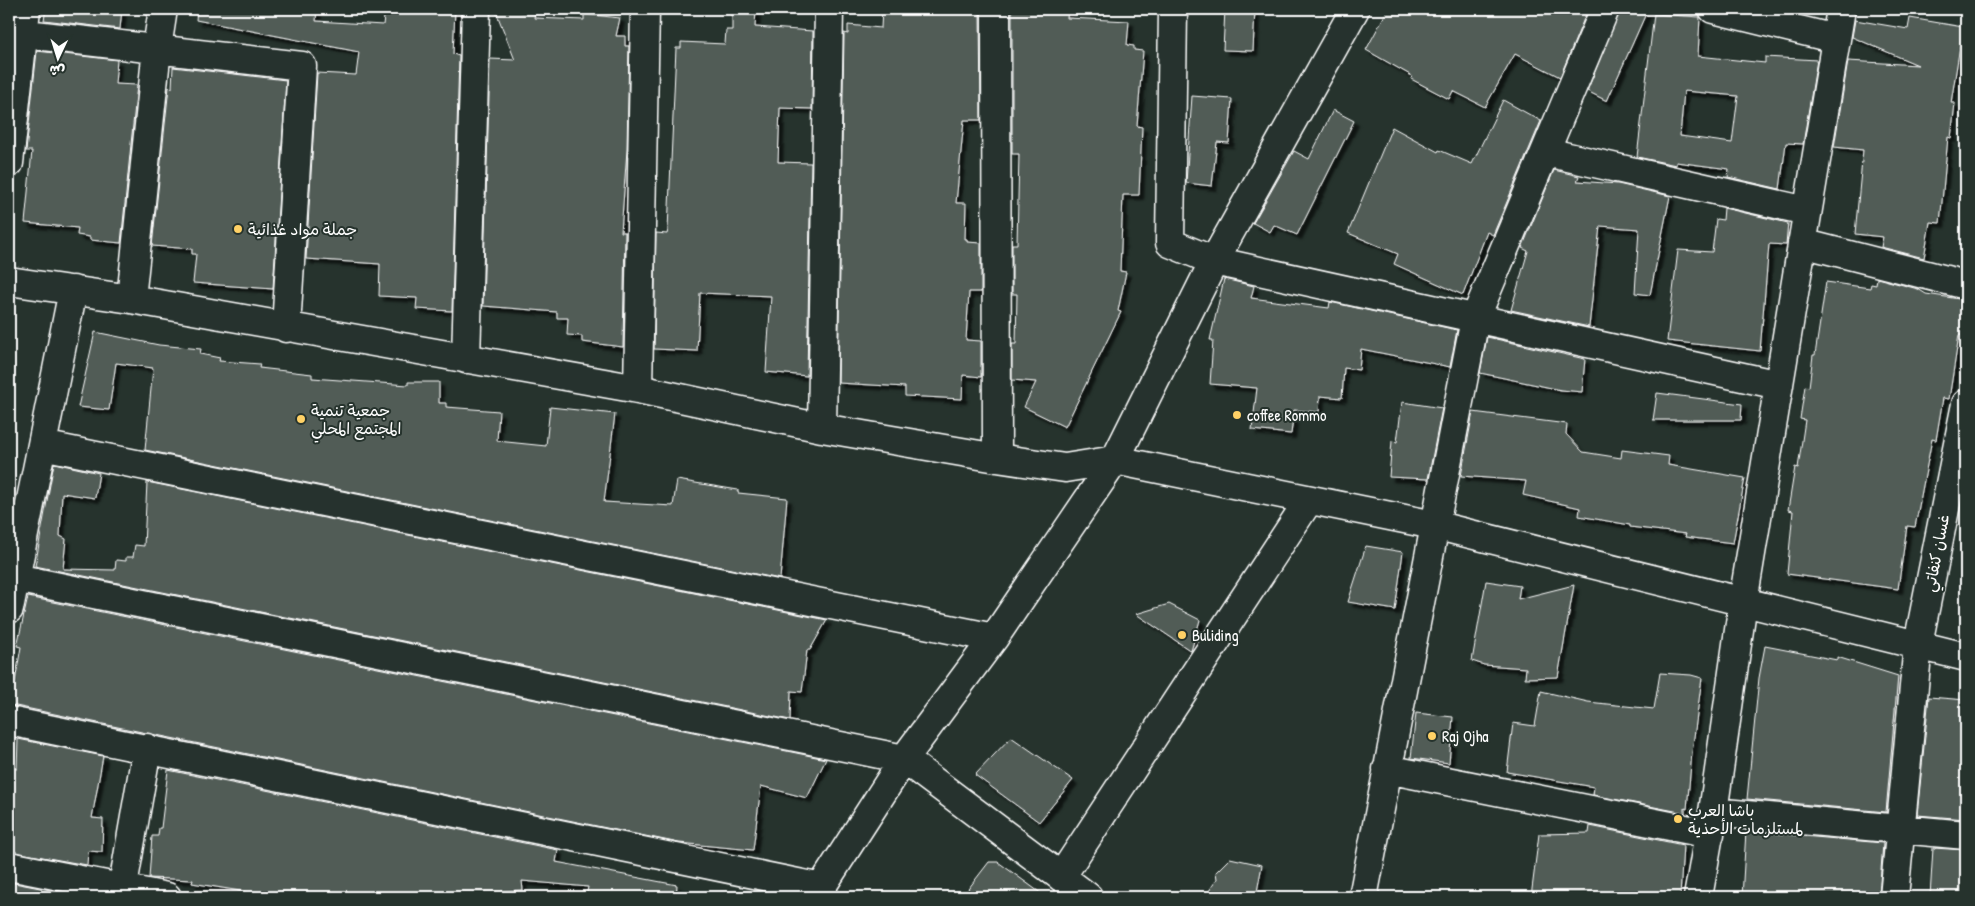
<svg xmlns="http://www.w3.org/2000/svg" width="1975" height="906" viewBox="0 0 1975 906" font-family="'Patrick Hand','Playpen Sans Arabic',sans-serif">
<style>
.building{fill:#515c57;stroke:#fff;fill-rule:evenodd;filter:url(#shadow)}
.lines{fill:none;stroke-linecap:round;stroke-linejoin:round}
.minor-casing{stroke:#fff;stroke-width:31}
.minor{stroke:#26332d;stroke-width:28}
.poi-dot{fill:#ffd166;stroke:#26332d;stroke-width:2}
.labels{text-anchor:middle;stroke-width:4;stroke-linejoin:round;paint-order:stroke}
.poi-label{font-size:16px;fill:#fff;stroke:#26332d;text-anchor:start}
.street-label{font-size:16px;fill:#fff;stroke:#26332d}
</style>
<defs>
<filter id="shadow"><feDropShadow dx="4.5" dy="4.5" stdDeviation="1" flood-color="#0009"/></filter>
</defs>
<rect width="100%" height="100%" fill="#26332d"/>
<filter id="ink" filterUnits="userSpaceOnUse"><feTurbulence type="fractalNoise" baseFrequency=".02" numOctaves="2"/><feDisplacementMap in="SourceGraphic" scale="10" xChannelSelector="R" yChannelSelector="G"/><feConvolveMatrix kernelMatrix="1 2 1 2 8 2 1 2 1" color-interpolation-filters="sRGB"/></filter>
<g filter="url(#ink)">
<path class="building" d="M46,9H122L120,29L44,20Z
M197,9H317L316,21L383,25L385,9H455L453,54L459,56L452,311L416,309L417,298L379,296L380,264L306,259L317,73L356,75L359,52L196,20Z
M495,9L535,13L534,18L584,20V14L620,18L616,36H625V46H629L627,150L621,232H625L623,347L582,342V336L567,335L568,318H557V312L483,306L490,59L515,60Z
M732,9H756L755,27L813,31L812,109L780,108L778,162L811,163L807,376L766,372L771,296L700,293L697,351L654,349L656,233L667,234L668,230L676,48H681V42L725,44L726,30H732Z
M882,9H980L981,120H964L956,203H966L965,239H967V242L981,243V292H969L966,340L981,341V377L963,375L962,399L905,396V387L838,383L844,33L848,34V25L881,28Z
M1012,9H1068L1067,18L1129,21L1127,45L1134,46V50L1143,51L1137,126L1142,127L1139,195H1123L1120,271L1126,272L1118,311L1121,312L1065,427L1024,407L1036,382L1012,380V344H1016L1017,294H1012V244H1017L1019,154H1012Z
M1225,9H1255L1253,51L1223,50Z
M1388,9H1588L1560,77L1515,54L1485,107L1453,91L1449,99L1411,79L1412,76L1366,50Z
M1620,9H1648L1607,101L1587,91Z
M1654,14L1700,17L1698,56L1765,63V57L1817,60L1803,144L1786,143L1780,189L1728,177L1729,169L1676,162V165L1637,157ZM1684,91L1738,96L1732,143L1680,136Z
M1910,18L1963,27L1951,103H1955L1951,138L1948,137L1940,223L1930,222L1924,258L1881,247L1883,237L1855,234L1863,150L1834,147L1848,61L1918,65L1852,37L1855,20L1908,29Z
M37,51L117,60L115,84L137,85L121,243L90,240V237L77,235L78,228L25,223L32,151H26Z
M173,67L286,80L273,289L193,283L196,254H192V249L152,246L169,87L172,88Z
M1192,96L1232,99L1229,143L1217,142L1212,186L1186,183Z
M1503,100L1541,121L1493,235L1487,232L1463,295L1394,264L1398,254L1348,233L1392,127L1438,152L1439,150L1472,164Z
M1333,110L1354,121L1297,235L1274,225L1270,232L1253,223L1294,151L1309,159Z
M1554,170L1579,176L1577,181L1618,184L1670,196L1650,295L1635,293L1639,229L1600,226L1589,327L1511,310L1528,251L1522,248Z
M1724,208L1788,223L1786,245L1769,244L1760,351L1667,341L1678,250L1712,252L1716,219L1723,220Z
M1877,278L1918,289L1926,294L1966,300L1962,335H1959L1949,399L1943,398L1936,440L1932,439L1915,527L1907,526L1898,589L1787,574L1793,511L1788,510L1795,467L1798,468L1805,420L1800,419L1805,386L1809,387L1813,355H1815L1826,282L1870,288L1871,284L1876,285Z
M1224,279L1254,286L1251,298L1329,308L1330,302L1457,330L1450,367L1361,349L1359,370L1344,368L1342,398L1320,396L1319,412L1294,410L1291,434L1252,430L1257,388L1210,384L1213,340H1210Z
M95,332L159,345L201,349L200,354L220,358L219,361L260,364L259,368L312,374V378L408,385V382H439V403H446V407L499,411L497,441L546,446L550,407L615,414L604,502L673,506L677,480L738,490V493L787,498L780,579L145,450L153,368L116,363L109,410L78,407Z
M1487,337L1585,359L1582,392L1561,390L1480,373Z
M1657,393L1742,404L1741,420H1653Z
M1402,402L1442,408L1428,479L1389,477L1392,441L1397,442Z
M1473,412L1567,424L1566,434L1583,452L1621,458L1622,450L1669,456L1668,465L1745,478L1733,543L1685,537L1686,534L1630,527V525L1579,516L1580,508L1523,495L1526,481L1461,476Z
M54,463L99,473L95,498L62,493L60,536L66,539L63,569L115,570L116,560L126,561V557H133L135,545L144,546L147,482L827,620L810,650H807L802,692L791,691L790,720L35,566Z
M1366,546L1403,552L1395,610L1348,602Z
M1486,581L1520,586L1518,599L1574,585L1558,677L1525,678L1526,668L1484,665L1472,661Z
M28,597L826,759L807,798L761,786L753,850L679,843L11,705L21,647L17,646Z
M1169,604L1200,620L1191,651L1136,614Z
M1765,646L1837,660V657L1898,676L1886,812L1747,799L1759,678Z
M1660,673L1691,675L1702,678L1692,752L1687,809L1685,808V813L1593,795L1594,787L1507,772L1513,723L1535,726L1541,691L1588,702L1654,709Z
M1929,697L1966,700V819L1917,815Z
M1416,713L1453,717L1449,763L1411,758Z
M1011,737L1073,780L1039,822L975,775Z
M18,739L103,756L92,818L103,819L102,852L88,851L87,865L9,851L11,768L17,769Z
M168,770L558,850L556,862L677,885L676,897H586L588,887L522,881L523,890L502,891L501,897H407L358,894V897H286L245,895L246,892L192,883L193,880L149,878L152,836H158L159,828H161Z
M1590,826L1683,845L1680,897H1531L1539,834L1589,833Z
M1746,831L1883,843L1879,897H1742Z
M1933,848L1966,850V897H1930Z
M1230,858L1262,865L1256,897H1205L1217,879L1216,872Z
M989,862H998L1046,897H962Z
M9,882L87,897H32L9,892Z"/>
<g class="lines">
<defs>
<path id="minor" d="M996,9L997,458
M1173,9L1170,243L1214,261L1779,385
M1713,9L1836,39
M9,32L302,66L286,328
M1546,152L1807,211
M9,163L26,9
M1802,243L1966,285
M9,281L131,299L638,389L822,428L997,458L1065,468L1115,460L1434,525L1966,657
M131,299L157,48L163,9
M466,359L476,9
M638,389L645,9
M822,428L829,9
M42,445L994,638
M15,578L904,759L1088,897
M9,609L73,290
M9,721L822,888
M1387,769L1710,834
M1713,812L1966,835
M9,866L167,897
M1061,877L1309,500
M121,897L147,748
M815,897L904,759L994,638L1115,460L1214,261L1355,9
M1363,897L1475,319L1605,9
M1698,897L1713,812L1743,602L1841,9
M1894,897L1918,644L1966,404"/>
</defs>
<use href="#minor" class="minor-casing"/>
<use href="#minor" class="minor"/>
</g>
</g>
<g class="poi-dot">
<circle cx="238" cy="229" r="5"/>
<circle cx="1237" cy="415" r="5"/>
<circle cx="301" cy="419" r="5"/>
<circle cx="1182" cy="635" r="5"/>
<circle cx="1432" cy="736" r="5"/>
<circle cx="1678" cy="819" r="5"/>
</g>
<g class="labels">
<g class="poi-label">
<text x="248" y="235">جملة مواد غذائية</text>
<text x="311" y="416">جمعية تنمية<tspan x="311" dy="18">المجتمع المحلي</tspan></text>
<text x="1247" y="421">coffee Rommo</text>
<text x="1192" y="641">Buliding</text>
<text x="1442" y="742">Raj Ojha</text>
<text x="1688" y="816">باشا العرب<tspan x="1688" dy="18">لمستلزمات الأحذية</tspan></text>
</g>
<g class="street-label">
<text transform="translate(1936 553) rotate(-79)" y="6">غسان كنفاتي</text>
</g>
</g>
<rect width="1975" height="906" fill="none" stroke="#26332d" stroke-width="30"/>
<rect x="15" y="15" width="1945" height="876" fill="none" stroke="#fff" stroke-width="2" filter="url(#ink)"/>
<g transform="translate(58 58) rotate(184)" stroke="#26332d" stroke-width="4" paint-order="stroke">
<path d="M0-4L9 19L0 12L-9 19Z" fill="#ffffff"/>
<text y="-8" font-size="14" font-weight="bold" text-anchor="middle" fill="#ffffff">ش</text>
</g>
</svg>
